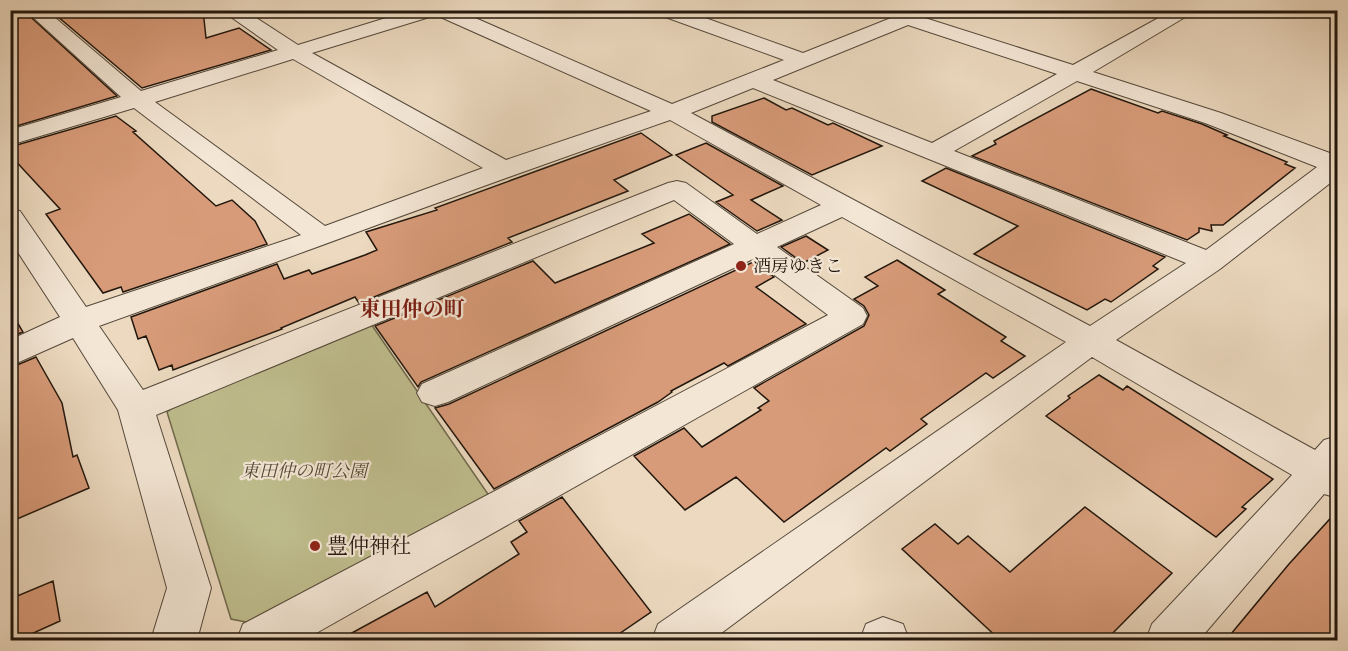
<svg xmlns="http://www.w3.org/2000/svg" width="1348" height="651" viewBox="0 0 1348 651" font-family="'IM FELL Great Primer','Noto Serif JP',serif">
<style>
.green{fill:#bfbd8d;stroke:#706a4d;stroke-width:1.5}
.building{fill:#d89b79;stroke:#22170d;stroke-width:1.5}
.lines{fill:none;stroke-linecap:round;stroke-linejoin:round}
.minor-casing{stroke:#54483a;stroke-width:2}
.minor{fill:#f3e6d5;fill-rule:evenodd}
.poi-dot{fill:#8f2418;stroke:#f3e6d5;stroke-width:2}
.labels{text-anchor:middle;stroke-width:4.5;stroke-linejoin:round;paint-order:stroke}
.poi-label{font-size:18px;fill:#22170d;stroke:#f3e6d5;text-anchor:start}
.park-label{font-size:18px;font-style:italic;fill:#514933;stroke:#f3e6d5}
.quarter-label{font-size:21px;font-weight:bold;fill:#7a1f14;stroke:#f3e6d5}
.near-poi-label{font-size:21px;fill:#22170d;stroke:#f3e6d5;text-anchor:start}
</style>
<rect width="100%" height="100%" fill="#ecd9bf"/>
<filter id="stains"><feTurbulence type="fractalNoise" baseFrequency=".00333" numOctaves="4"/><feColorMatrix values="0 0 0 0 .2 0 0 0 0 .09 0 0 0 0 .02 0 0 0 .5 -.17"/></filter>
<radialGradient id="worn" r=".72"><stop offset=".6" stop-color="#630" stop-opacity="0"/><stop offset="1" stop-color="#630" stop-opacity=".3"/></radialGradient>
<path class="green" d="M371,324L490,497L261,625L231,619L167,412L188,396Z"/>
<path class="building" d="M10,10H23L117,96L10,128Z
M50,10H203L206,38L239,28L271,50L142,88Z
M1091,89L1158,113L1162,111L1202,124L1227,135L1224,136L1287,162L1285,164L1295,168L1223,225H1211L1212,231L1199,228V232L1187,240L972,156L996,144L994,141Z
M764,98L786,110L792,108L828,125L833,123L882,146L812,175L712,122V116Z
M116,116L136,131L133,132L216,206L232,200L255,221L267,244L123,292L121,287L103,293L46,214L60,209L10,155V147Z
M641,133L672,155L614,180L628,191L508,238L512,242L359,303L355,297L281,328L282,329L173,370L172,365L159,370L146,336L138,339L131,317L277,264L284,279L309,270L312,274L365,255L377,250L366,232L437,210L435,208Z
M706,143L783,186L751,200L782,220L757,231L716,202L733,195L676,155Z
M946,168L1165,257L1153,266L1158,269L1111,302L1105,299L1087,310L974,254L1018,226L922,181Z
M689,214L730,244L421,382L418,387L375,326L533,261L555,283L654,243L642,234Z
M806,236L828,250L803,263L781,247Z
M897,260L945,290L938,294L1006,337L1001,341L1025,356L993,378L986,373L921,419L927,424L890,451L886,448L784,522L736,477L685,510L634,456L684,428L702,447L761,410L758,408L769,401L754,388L864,326L869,315L864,306L854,299L878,286L865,277Z
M753,262L774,277L756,287L806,324L728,366L724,363L671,391L672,392L658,402L494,489L435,408L449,404Z
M10,310L23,332L10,337Z
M36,357L62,403L73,457L77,455L89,488L10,522V368Z
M1099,375L1123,390L1127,386L1273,479L1242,507L1246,509L1216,537L1046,416L1070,398L1068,396Z
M562,497L651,612L610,640H339L427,592L435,607L519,554L511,542L527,532L519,521Z
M1085,507L1172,573L1106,640H1000L902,549L935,524L958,544L968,536L1010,572Z
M1338,510V640H1226L1289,564Z
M53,581L60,621L18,640H10V599Z"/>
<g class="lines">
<defs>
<path id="minor" d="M25,10H46L141,91L278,50L221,10H244L298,45L412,10H457L672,104L784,60L657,14L655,10H683L803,53L891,18L889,16L892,12L938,10L925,18L1073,65L1173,10H1197L1093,72L1221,113L1338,156V177L1220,269L1116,340L1315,450L1324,440L1338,436V498L1324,494L1199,640H1146L1152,624L1292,475L1092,357L712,640H652L658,624L1066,342L842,217L777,247L863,308L867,316L863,324L304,640H237L243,624L828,315L753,259L448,402L435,406L422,402L417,393L422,384L734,244L674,200L156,415L211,588L197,640H151L167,588L118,410L73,338L10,366V340L60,317L10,240V209L20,211L86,307L301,235L134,108L10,145V130L121,97ZM436,15L651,111L506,160L312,53ZM908,25L1057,74L932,143L773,80ZM293,59L483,168L325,226L155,102ZM1077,81L1205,123L1317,167L1206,250L954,151ZM753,88L1186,263L1090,326L691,113ZM670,120L821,205L757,234L686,183L677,181L668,183L143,390L99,326C290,258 479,186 670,120Z
M1312,10H1338V20L1314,14Z
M883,617L903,624L909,640H860L866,624Z"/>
</defs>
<use href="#minor" class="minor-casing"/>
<use href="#minor" class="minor"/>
</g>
<g class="poi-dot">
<circle cx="741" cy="266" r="6"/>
<circle cx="315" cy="546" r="6"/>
</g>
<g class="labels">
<g class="poi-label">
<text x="753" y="272">酒房ゆきこ</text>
</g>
<g class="park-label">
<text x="304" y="477">東田仲の町公園</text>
</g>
<g class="quarter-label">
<text x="412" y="316">東田仲の町</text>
</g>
<g class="near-poi-label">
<text x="327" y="553">豊仲神社</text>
</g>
</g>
<rect width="1348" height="651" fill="none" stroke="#ecd9bf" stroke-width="36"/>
<rect x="12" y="12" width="1324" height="627" fill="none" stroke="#22170d" stroke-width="3"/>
<rect x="18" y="18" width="1312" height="615" fill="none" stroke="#22170d" stroke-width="1.5"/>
<rect width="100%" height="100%" filter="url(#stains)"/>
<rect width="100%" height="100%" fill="url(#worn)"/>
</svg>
